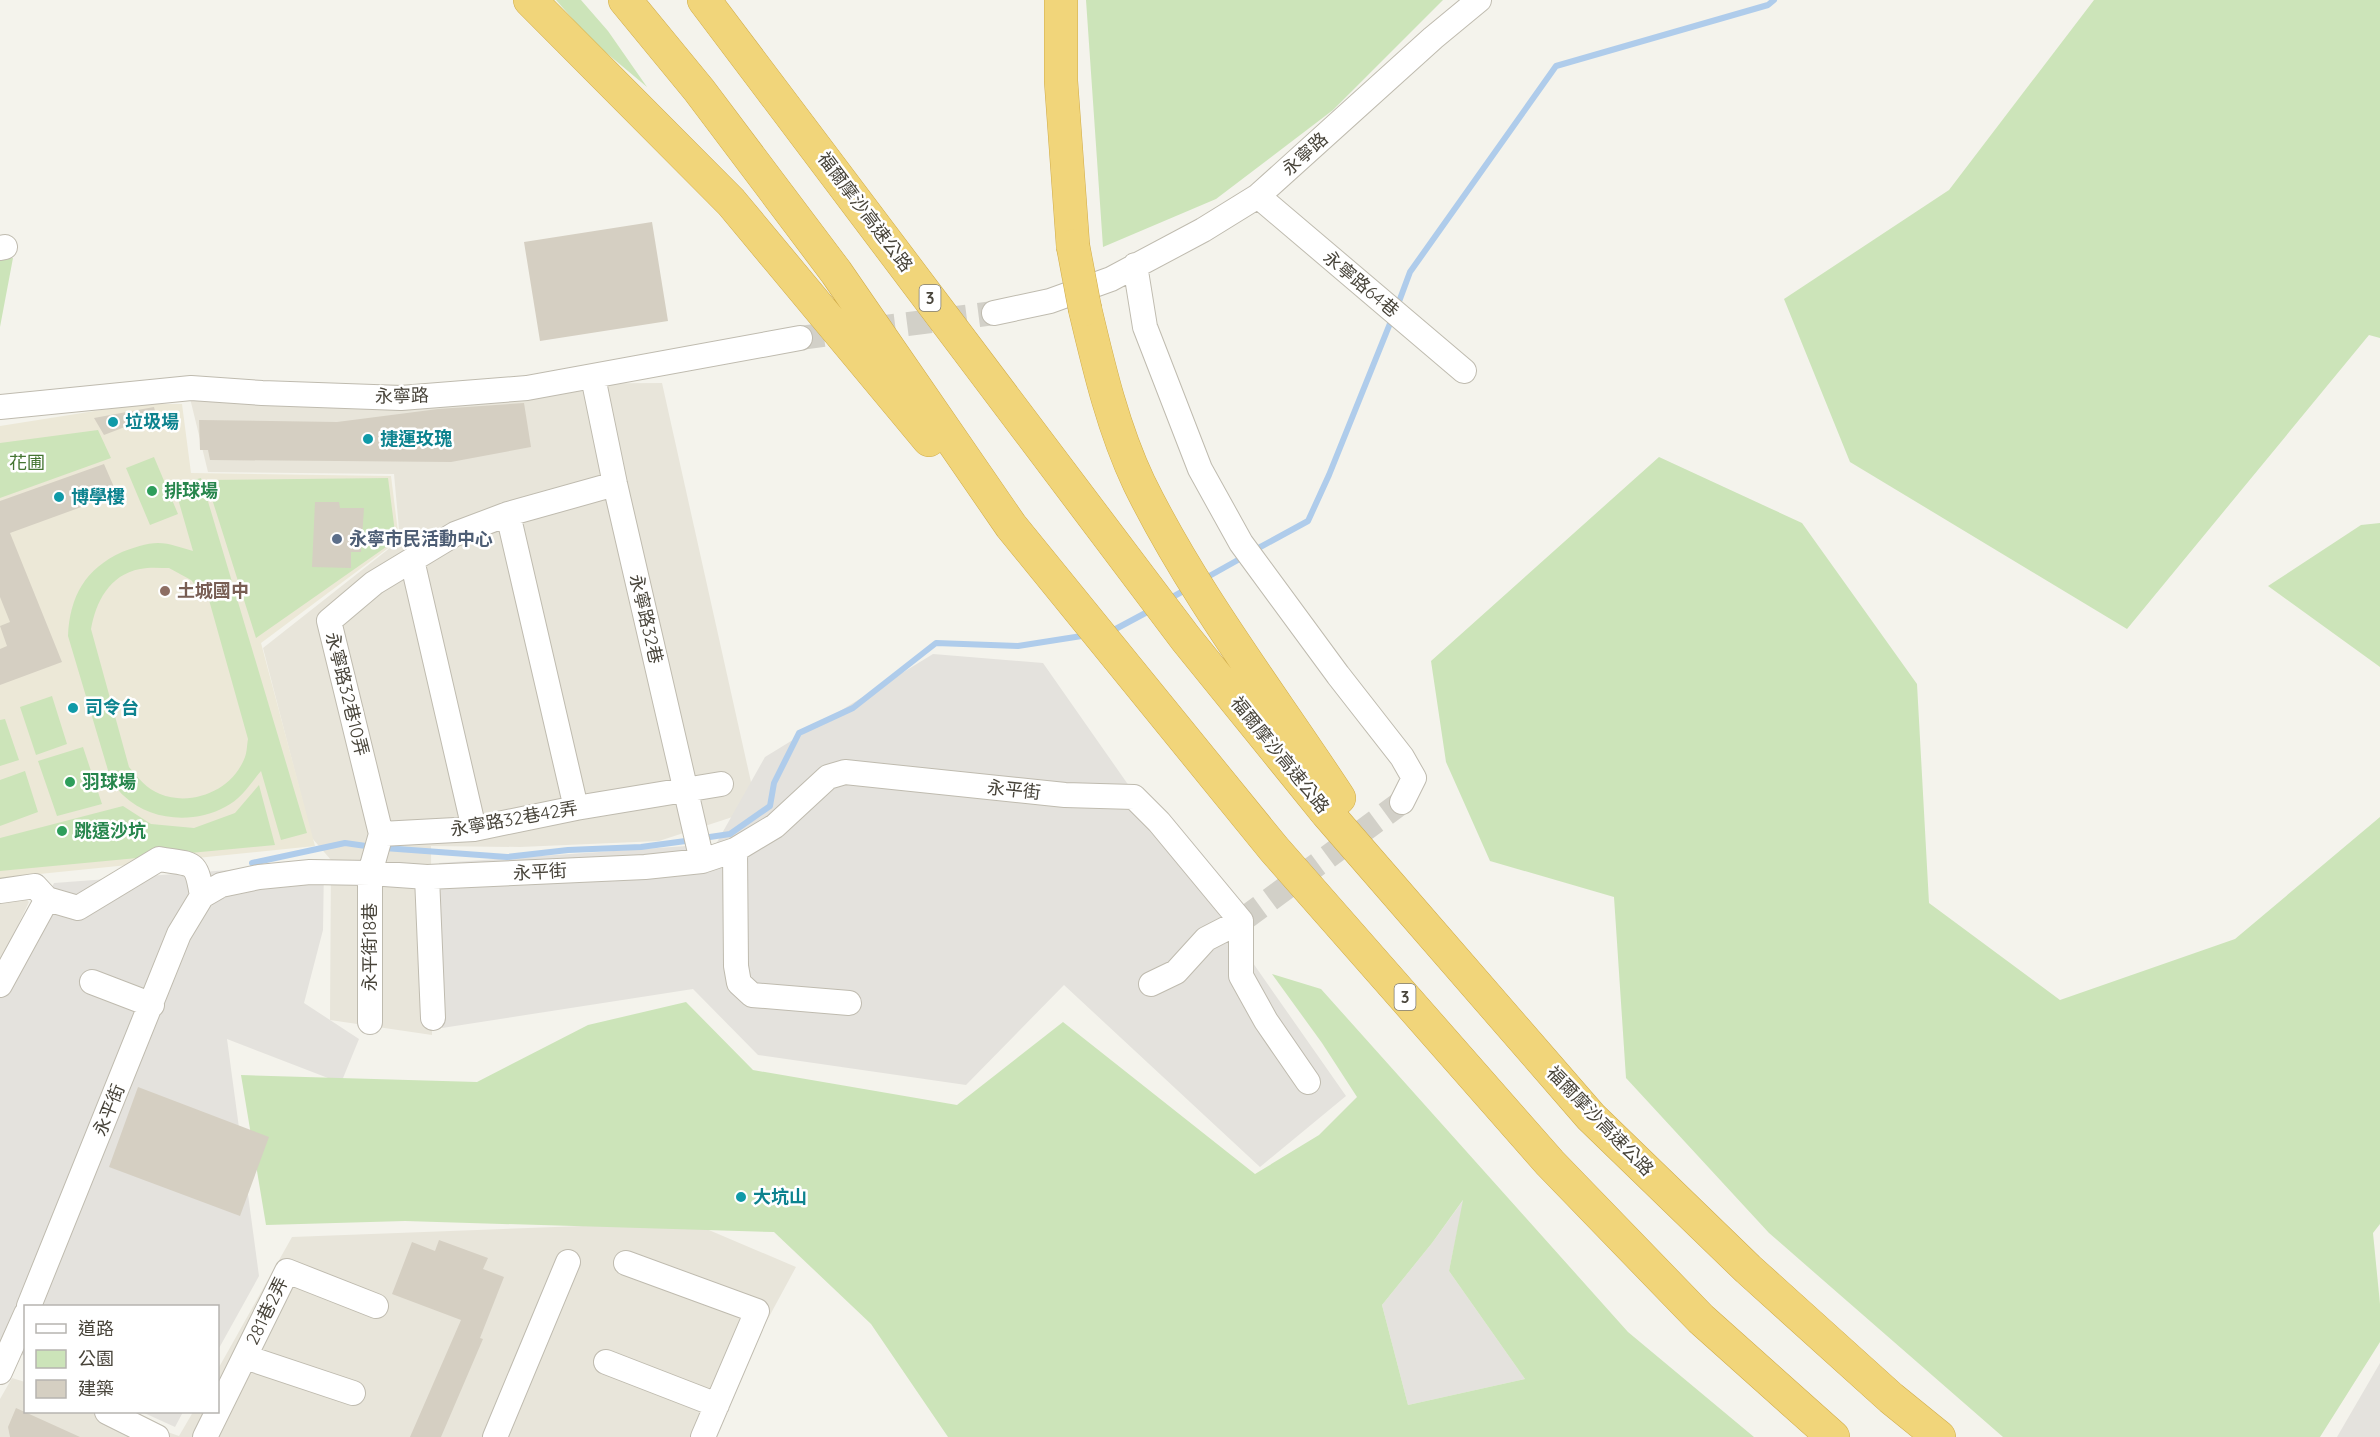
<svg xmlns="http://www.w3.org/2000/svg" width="2380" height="1437" viewBox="0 0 2380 1437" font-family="Quicksand,'Noto Sans TC',sans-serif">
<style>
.residential{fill:#e8e5da}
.industrial{fill:#e4e2dd}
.education{fill:#ece8d7}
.green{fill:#cce4b9;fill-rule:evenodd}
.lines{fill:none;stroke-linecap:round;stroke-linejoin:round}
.stream{stroke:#afcceb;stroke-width:6}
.building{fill:#d5cfc2}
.minor-tunnel{stroke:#d2d0c8;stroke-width:24;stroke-dasharray:24 12;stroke-linecap:butt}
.minor-casing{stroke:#bfbbaf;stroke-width:26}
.highway-casing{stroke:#d0ac4a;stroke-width:34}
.minor{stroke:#fff;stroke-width:24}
.highway{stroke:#f1d57a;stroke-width:33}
.highway-bridge-casing{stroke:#d0ac4a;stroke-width:34;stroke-linecap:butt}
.highway-bridge{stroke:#f1d57a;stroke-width:33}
.culture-dot{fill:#0f9aa8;stroke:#fff;stroke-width:2}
.leisure-dot{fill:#2e9e5b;stroke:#fff;stroke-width:2}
.service-dot{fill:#5c6f8a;stroke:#fff;stroke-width:2}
.education-dot{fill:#8d6e63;stroke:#fff;stroke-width:2}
.labels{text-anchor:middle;stroke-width:5;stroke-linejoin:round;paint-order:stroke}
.shield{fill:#fff;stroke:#7f7c75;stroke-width:1.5}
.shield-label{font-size:16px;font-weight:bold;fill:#48443a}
.street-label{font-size:18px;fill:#48443a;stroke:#fff}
.culture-label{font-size:18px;font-weight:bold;fill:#0d838f;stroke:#fff;text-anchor:start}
.park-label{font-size:18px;fill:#457532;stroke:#fff}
.leisure-label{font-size:18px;font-weight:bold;fill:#27864d;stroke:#fff;text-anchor:start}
.service-label{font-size:18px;font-weight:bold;fill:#4e5e75;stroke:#fff;text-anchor:start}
.education-label{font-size:18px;font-weight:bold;fill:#785e54;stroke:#fff;text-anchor:start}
</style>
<rect width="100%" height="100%" fill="#f4f3ec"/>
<path class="residential" d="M662,383L757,809L659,841L520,847L431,846L432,1035L330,1020L331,860L312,838L263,648L400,540L394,474L208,472L187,386Z
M10,881L29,902L0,963V883Z
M690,1222L796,1267L704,1437H0V1399L12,1378L25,1382L26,1412H110L179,1436L193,1412H218V1369L292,1237Z"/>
<path class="industrial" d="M933,654L1043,663L1346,1096L1260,1167L1064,985L966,1085L758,1055L693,989L442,1028L439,863L716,844L765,757Z
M324,863L323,930L304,1003L359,1039L341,1083L227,1039L259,1276L218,1350V1306H26L25,1356L0,1344V996L54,883Z
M1464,1199L1449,1271L1525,1379L1408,1405L1382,1305L1432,1243Z
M2380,1363V1437H2337Z
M142,1412H183L175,1427Z"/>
<path class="education" d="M139,404H182L191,473L391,476L399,540L261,643L315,846L0,878V426Z"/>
<path class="green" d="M556,0H581L608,31L647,87L591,40Z
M1086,0H1443L1333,110L1216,199L1103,247Z
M2094,0H2380V338L2369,335L2127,629L1850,462L1784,299L1949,190Z
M13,258L0,327V259Z
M98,430L111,458L0,498V443Z
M154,457L178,514L150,525L126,468Z
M1659,457L1802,523L1917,684L1929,903L2060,1000L2235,939L2380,817V1224L2373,1233L2380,1304V1342L2320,1437H2003L1769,1233L1626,1078L1614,897L1490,861L1446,762L1431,661Z
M201,478L307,833L281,840L261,771C250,784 241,799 225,807C194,824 150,821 124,796C118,791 114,783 110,777L68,636C70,596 85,569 122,552C132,548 147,543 158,543C170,543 182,548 193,551L174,485ZM169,568L191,580L209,600L248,739C247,744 247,752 245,757C233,790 192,807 160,794C147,789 138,778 129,767L91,629C96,602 109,575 140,569C149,567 160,568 169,568Z
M388,478L396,540L256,638L206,480Z
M2380,523V667L2268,586L2361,525Z
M52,696L67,744L36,755L20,707Z
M5,719L19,760L0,766V720Z
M83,747L102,804L57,816L38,761Z
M25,771L38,812L0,826V780Z
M259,785L275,845L0,871V838L123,806L151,824L194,828L235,813Z
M1272,974L1321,989L1628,1332L1754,1437H948L871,1324L774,1232L405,1221L266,1225L241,1075L477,1082L588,1025L686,1002L753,1070L957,1105L1063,1022L1255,1174L1319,1135L1357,1097L1322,1043ZM1463,1200L1449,1271L1525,1379L1408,1405L1382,1305L1432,1243Z"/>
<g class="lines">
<path class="stream" d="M1397,307L1410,272L1556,66L1768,5L1774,0
M1253,551L1308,521L1329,475L1393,316
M1204,579L1245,556
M1167,600L1187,589
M1110,632L1151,610
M703,838L730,834L770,806L774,783L799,733L853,708L936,643L1018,646L1088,635
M384,848L507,857L568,850L641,847L693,840
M252,863L345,843L373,847"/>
</g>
<path class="building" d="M652,222L668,321L540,341L524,242Z
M524,403L531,447L451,462L210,460L208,450H200L199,420L337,422L438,409Z
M154,407L156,415L104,435L94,418Z
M104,464L117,494L10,533L62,662L0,685V649L7,646L0,626L10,622L0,597V501Z
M315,502H339L340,508H364L361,552H351V568L312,567Z
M138,1087L269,1137L240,1216L109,1167Z
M439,1240L488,1258L483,1269L504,1277L480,1338L483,1339L441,1437H410L461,1320L392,1294L412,1242L435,1251Z
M16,1408L80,1437H10L8,1427Z"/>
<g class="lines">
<path class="minor-tunnel" d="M800,338L994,313
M1241,921L1402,802"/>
<defs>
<path id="minor" d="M1258,196L1464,371
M0,248L5,247
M1135,265L1145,327L1200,469L1241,543L1338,675L1402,757L1414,778L1402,802
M994,313L1050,301L1111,279L1203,230L1258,196L1433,38L1479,0
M593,377L615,484L702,861
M0,407L191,388L262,393L401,398L527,388L800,338
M508,514L576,808
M412,560L474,829
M381,834L329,621L374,583L455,534L508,514L615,484
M735,850L736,966L739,983L752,995L849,1003
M427,877L433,1018
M0,891L35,886L47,899L78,908L159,859C194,865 196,859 202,896
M1241,921V976L1266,1021L1308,1082
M92,982L152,1005
M1151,984L1176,972L1206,939L1241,921
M0,985L47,899
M370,1022V873L381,834L474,829L576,808L721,784
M626,1263L757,1311L703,1437
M29,1306L179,934L202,896L221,885L259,877L310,872L370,873L427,877L645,867L702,861L735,850L775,826L828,777L845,772L1065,795L1134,797L1159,822L1241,921
M245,1357L353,1393
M606,1362L717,1405
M0,1372L26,1314
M107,1412L157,1437
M205,1437L287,1271L376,1306
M495,1437L568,1262"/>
<path id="highway" d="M530,0L731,202L929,440
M625,0L699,90L836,272L1011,526L1274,849L1550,1163L1701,1319L1833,1437
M704,0L1186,639L1327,813L1591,1117L1748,1269L1891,1398L1939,1437
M1061,0V81L1073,246
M1085,309C1099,368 1113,428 1139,483C1194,595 1271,694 1339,798"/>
</defs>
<use href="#minor" class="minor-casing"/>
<use href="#highway" class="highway-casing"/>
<use href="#minor" class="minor"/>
<use href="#highway" class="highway"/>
<defs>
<path id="highway-bridge" d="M1073,246L1085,309"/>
</defs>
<use href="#highway-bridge" class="highway-bridge-casing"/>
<use href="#highway-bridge" class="highway-bridge"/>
</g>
<g class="culture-dot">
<circle cx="113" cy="422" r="6"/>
<circle cx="368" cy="439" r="6"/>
<circle cx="59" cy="497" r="6"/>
<circle cx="73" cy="708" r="6"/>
<circle cx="741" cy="1197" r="6"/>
</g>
<g class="leisure-dot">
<circle cx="152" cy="491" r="6"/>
<circle cx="70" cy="782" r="6"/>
<circle cx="62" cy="831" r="6"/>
</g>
<circle class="service-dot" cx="337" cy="539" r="6"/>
<circle class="education-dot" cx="165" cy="591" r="6"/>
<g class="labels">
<g class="shield">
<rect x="919.5" y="285" width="21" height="26" rx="4.5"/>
<rect x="1394.5" y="984" width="21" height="26" rx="4.5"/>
</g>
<g class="shield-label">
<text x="930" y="304">3</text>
<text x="1405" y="1003">3</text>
</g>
<g class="street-label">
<text transform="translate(1305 154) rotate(-42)" y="6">永寧路</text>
<text transform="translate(865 212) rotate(53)" y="6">福爾摩沙高速公路</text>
<text transform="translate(1361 284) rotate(40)" y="6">永寧路64巷</text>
<text transform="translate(402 396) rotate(-1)" y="6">永寧路</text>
<text transform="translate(646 619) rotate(77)" y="6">永寧路32巷</text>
<text transform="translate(347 694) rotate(76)" y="6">永寧路32巷10弄</text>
<text transform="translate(1280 755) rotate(51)" y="6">福爾摩沙高速公路</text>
<text transform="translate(1014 790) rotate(6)" y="6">永平街</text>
<text transform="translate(514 819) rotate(-10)" y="6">永寧路32巷42弄</text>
<text transform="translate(540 872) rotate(-3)" y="6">永平街</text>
<text transform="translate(370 947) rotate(-90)" y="6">永平街18巷</text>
<text transform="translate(109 1110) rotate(-68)" y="6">永平街</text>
<text transform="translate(1600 1121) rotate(46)" y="6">福爾摩沙高速公路</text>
<text transform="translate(267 1311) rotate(-64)" y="6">281巷2弄</text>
</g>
<g class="culture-label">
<text x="125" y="428">垃圾場</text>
<text x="380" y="445">捷運玫瑰</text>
<text x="71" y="503">博學樓</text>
<text x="85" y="714">司令台</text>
<text x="753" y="1203">大坑山</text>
</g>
<g class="park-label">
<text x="27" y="469">花圃</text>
</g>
<g class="leisure-label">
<text x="164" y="497">排球場</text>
<text x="82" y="788">羽球場</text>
<text x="74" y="837">跳遠沙坑</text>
</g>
<g class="service-label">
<text x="349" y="545">永寧市民活動中心</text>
</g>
<g class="education-label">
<text x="177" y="597">土城國中</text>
</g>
</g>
<rect x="24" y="1305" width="195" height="108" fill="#ffffff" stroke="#b6b4b0" stroke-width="1.5"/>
<rect x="36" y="1324" width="30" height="9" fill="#ffffff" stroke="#b6b4b0" stroke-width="1.5"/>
<text x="78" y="1335" font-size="18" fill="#48443a">道路</text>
<rect x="36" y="1350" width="30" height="18" fill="#cce4b9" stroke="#b6b4b0" stroke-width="1.5"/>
<text x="78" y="1365" font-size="18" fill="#48443a">公園</text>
<rect x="36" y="1380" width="30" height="18" fill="#d5cfc2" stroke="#b6b4b0" stroke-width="1.5"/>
<text x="78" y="1395" font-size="18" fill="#48443a">建築</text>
</svg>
